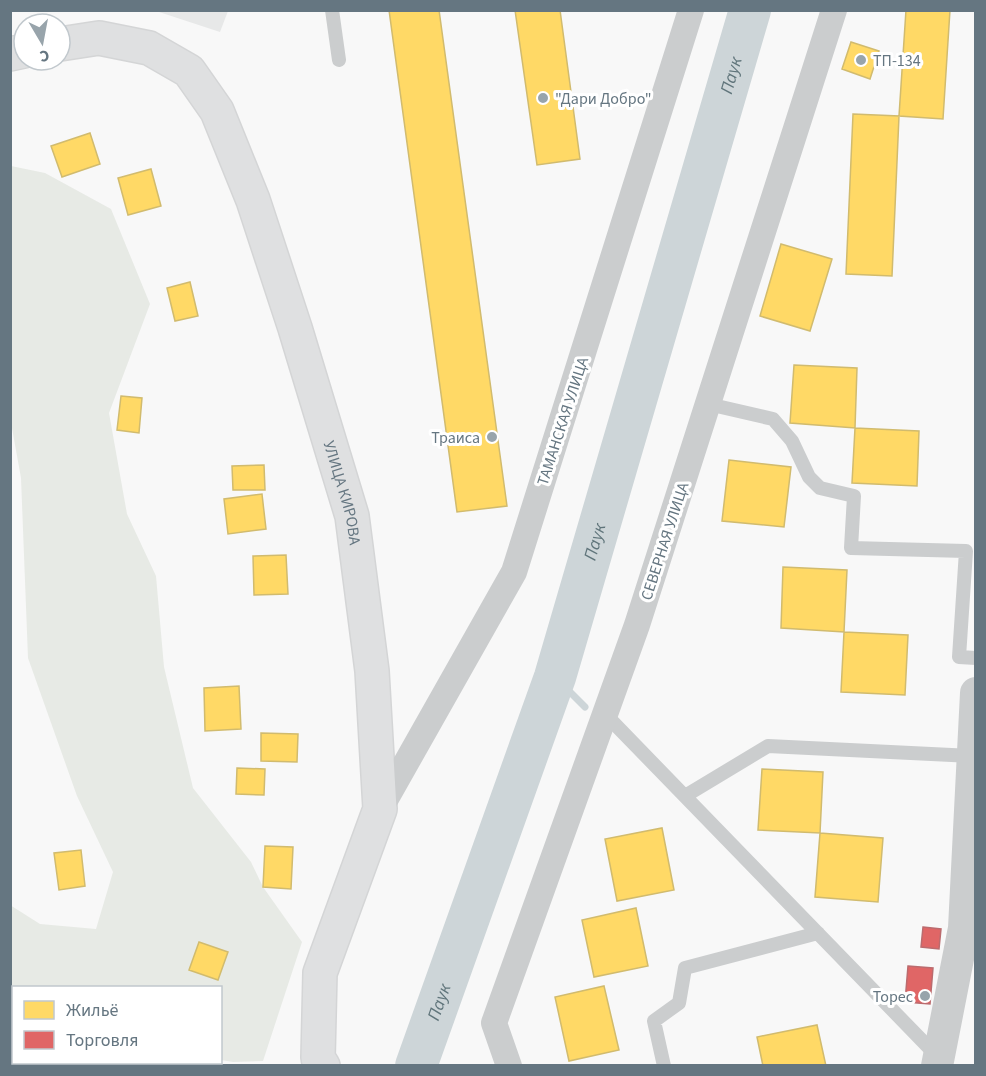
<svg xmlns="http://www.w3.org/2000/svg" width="986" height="1076" viewBox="0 0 986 1076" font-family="'Source Sans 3',sans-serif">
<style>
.built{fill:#e7e8e8}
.green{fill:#e7eae5}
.homes{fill:#ffd966;stroke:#d1bb6e;stroke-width:1.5}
.shops{fill:#e06666;stroke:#bb6b6e;stroke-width:1.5}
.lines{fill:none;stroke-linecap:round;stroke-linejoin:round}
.stream{stroke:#cdd5d8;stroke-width:7}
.river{stroke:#cdd5d8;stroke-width:42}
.secondary-casing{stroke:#d4d5d6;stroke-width:36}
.service{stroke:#cbcdce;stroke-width:14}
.minor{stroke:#cbcdce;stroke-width:26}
.tertiary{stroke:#cbcdce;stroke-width:32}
.secondary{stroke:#dfe0e1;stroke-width:33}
.poi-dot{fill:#98a4ab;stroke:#fff;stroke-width:2}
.labels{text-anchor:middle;stroke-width:6;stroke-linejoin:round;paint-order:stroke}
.poi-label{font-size:16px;fill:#657681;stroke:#fff;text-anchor:start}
.street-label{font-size:16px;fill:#657681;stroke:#fff}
.water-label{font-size:18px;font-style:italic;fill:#60757b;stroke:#fff}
</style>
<rect width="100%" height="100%" fill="#f8f8f8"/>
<path class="built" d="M156,11H228L220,32Z"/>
<path class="green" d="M11,166L45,173L111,209L150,304L109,413L127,514L156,576L164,667L193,788L251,862L263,887L302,942L263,1061L233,1062L221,1060L220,988H14L13,993L10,991V905L40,924L96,929L113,872L77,796L28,658L21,478L10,417Z"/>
<path class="homes" d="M389,10H439L507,506L457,512Z
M515,10H560L580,159L537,165Z
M906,10H950L943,119L899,116Z
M851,42L879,51L870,79L842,69Z
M853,114L899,116L892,276L846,274Z
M90,133L100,164L62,177L51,146Z
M151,169L161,206L128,215L118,178Z
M781,244L832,259L810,331L760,316Z
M190,282L198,316L175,321L167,288Z
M794,365L857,368L855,428L790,423Z
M121,396L142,398L139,433L117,430Z
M855,428L919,431L917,486L852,483Z
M729,460L791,467L784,527L722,521Z
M264,465L265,490H233L232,466Z
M262,494L266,529L228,534L224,499Z
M286,555L288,594L254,595L253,556Z
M783,567L847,570L844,632L781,628Z
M844,632L908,635L905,695L841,692Z
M239,686L241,729L205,731L204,688Z
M261,733L298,734L297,762L261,761Z
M237,768L265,769L264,795L236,794Z
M762,769L823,772L820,833L758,830Z
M662,828L674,890L617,901L605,839Z
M820,833L883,838L878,902L815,897Z
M265,846L293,847L291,889L263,887Z
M81,850L85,886L59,890L54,853Z
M636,908L648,966L594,977L582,920Z
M199,942L228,952L218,980L189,970Z
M604,986L619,1050L569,1061L555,997Z
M817,1025L826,1066H763L757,1037Z"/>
<path class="shops" d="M923,927L941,929L939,949L921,947Z
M908,966L933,968L930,1004L905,1002Z"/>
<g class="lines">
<path class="stream" d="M555,677L585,707"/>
<path class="river" id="s1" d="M416,1066L555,677L750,10"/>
<defs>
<g id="secondary">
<path id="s2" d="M60,44L99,38L149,48L189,71L217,111L253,200L295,328L352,516L372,671L380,809L320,973L318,1058L323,1066"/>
<path d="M10,54L24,51"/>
</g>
</defs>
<use href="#secondary" class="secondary-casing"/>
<path class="service" d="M332,10L339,60
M708,404L773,419L792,441L809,477L820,488L854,496L851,548L966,551L959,657L976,658
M605,714L938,1057
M685,796L768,746L972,756
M664,1066L654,1021L679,1003L685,968L818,933"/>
<path class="minor" d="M380,809L514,572L691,10
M509,1066L494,1023L637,625L834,10"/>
<path class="tertiary" d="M937,1066L964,928L976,693"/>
<use href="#secondary" class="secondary"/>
</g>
<g class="poi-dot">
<circle cx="861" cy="60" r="6"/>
<circle cx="543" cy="98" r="6"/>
<circle cx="492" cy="437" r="6"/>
<circle cx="925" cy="996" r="6"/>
</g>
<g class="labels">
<g class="poi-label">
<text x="873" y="66">ТП-134</text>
<text x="555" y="104">"Дари Добро"</text>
<text x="480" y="443" text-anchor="end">Траиса</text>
<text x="913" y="1002" text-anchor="end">Торес</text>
</g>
<g class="street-label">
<text transform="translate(562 421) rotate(-72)" y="6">ТАМАНСКАЯ УЛИЦА</text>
<text dy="6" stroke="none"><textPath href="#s2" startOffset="588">УЛИЦА КИРОВА</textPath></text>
<text transform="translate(664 541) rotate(-72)" y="6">СЕВЕРНАЯ УЛИЦА</text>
</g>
<g class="water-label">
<text dy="6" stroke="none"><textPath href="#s1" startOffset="1040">Паук</textPath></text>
<text dy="6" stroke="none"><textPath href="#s1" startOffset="554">Паук</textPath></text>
<text dy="6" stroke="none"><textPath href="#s1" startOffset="68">Паук</textPath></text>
</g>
</g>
<rect width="986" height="1076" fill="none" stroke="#657681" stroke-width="24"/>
<rect x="12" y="986" width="210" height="78" fill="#ffffff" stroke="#c1c8cd" stroke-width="1.5"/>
<rect x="24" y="1001" width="30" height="18" fill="#ffd966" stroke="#c1c8cd" stroke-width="1.5"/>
<text x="66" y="1016" font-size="18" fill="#657681">Жильё</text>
<rect x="24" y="1031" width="30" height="18" fill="#e06666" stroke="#c1c8cd" stroke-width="1.5"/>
<text x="66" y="1046" font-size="18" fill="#657681">Торговля</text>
<g transform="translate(42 42) rotate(170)"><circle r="28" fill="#ffffff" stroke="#c1c8cd" stroke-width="1.5"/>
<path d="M0-4.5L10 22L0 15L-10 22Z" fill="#98a4ab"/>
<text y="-9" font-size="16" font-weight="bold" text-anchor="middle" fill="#657681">С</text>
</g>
</svg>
